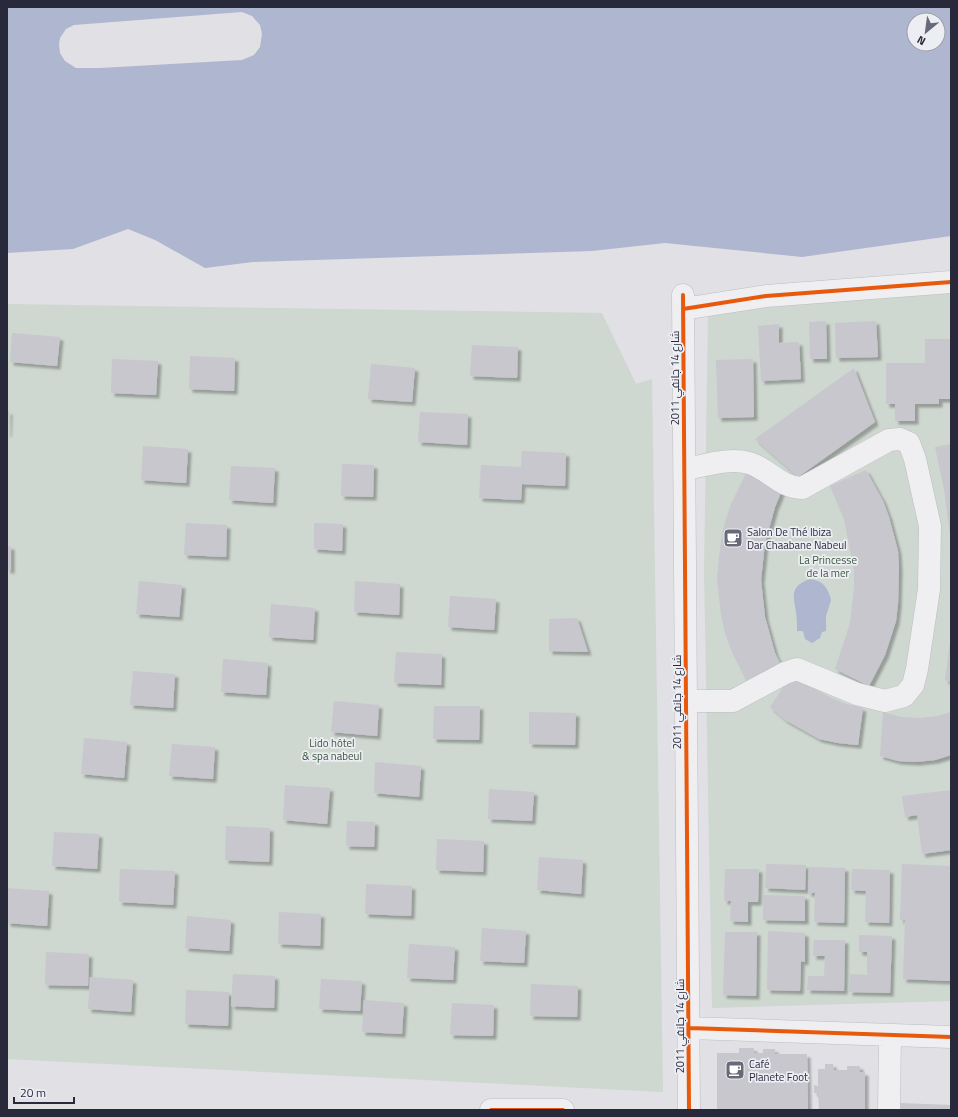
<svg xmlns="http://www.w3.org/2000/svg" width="958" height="1117" viewBox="0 0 958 1117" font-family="'Titillium Web',Cairo,sans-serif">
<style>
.green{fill:#ced7d0}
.water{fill:#afb6cf;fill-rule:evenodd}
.pier{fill:#e0e0e5}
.building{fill:#c7c7cd;filter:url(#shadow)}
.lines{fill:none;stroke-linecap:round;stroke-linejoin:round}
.minor-casing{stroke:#bdbdc2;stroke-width:23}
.minor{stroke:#efeff1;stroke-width:22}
.cycleway-casing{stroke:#edeef4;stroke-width:6}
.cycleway{stroke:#e8590c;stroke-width:4}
.labels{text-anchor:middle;stroke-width:3.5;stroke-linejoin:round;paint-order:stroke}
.street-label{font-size:11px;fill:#282a3c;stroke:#edeef4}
.poi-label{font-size:11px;fill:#282a3c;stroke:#edeef4;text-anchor:start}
.park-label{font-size:11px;fill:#365738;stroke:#edeef4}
</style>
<defs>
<filter id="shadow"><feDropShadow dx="3.5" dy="3.5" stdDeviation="1" flood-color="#0004"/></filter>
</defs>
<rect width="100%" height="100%" fill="#e0e0e5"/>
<path class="green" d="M951,283V1001L712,1008L704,571L708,315Z
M7,304L602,313L636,384L652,379L663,1092L7,1059Z"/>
<path class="water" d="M7,7H951V236L802,257L665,243L592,251L253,262L205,268L155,240L128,229L73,249L7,253ZM914,20H938V44H914Z
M810,579C822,580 828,587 831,600L826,616V631L822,632L820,638L812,643L805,639L803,631H797C797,625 797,618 796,612C793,595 790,586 810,579Z"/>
<path class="pier" d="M242,12L252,16L260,25L262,34L260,47L254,55L242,60L100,68H76L65,61L60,53L59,44L60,38L66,29L74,25Z"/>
<path class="building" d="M826,321L827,359H810L809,322Z
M876,321L878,357L836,358L835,323Z
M779,324V343L799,342L801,379L761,381L758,326Z
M12,333L60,337L57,366L10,362Z
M925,339H951V399H939V404H915V421H895V404H886V363H925Z
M472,345L518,347L517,378L470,376Z
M190,356L235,358L234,391L189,389Z
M112,359L158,361L156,395L111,393Z
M753,359L754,417L718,418L716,360Z
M371,364L415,368L412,402L368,399Z
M854,368L875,422L798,477L755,439Z
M7,411H9L8,434H7Z
M420,412L468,414L467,445L418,442Z
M951,444V535H950L944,489L935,447Z
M143,446L188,449L186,483L141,480Z
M522,451L566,453L565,486L522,484L521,500L479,498L481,465L521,467Z
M342,464L374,465L373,497L341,496Z
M231,466L275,468L273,503L229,500Z
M866,470L883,501L889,517L898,551L899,569L898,604L896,621L885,655L869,686L835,669L850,623L854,588V570L844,519L830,486Z
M747,471L782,490L775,507L765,543L761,580L765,617L775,653L782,667L748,684L731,650L725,633L721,615L717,578L721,540L725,522L731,504Z
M186,523L227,525L226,557L184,555Z
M314,523L343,524L342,551L314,549Z
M7,546H11V570H7Z
M139,581L182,585L179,617L136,614Z
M355,581L400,584L399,615L354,612Z
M450,596L496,599L494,630L448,627Z
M271,604L315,608L313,640L269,637Z
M577,618L588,652L549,651V619Z
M950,642H951V682L945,680Z
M396,652L442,654L441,685L394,683Z
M223,659L268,663L266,695L221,692Z
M133,671L175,674L173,708L130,705Z
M794,671L809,684L825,695L843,703L863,708L858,745L838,743L819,739L785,720L770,707Z
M334,701L379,705L377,736L331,732Z
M434,706H480L479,740L433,739Z
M529,712L576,713L575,745L529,744Z
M883,712L901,717L920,718L938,716L951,712V755L935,760L916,762L898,761L880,756Z
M84,738L127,742L124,778L81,774Z
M172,744L215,747L213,779L169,776Z
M375,762L421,766L419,797L374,793Z
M285,785L330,788L327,824L283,820Z
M489,789L534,792L532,821L488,819Z
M951,790V850L922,854L917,815L905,817L902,796Z
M347,821L375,822L374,847L346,846Z
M226,826L270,828L269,862L225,860Z
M54,832L99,834L97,869L52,866Z
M437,839L484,841L483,872L436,870Z
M539,857L583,860L581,894L537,890Z
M766,864L806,865L805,890L765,888Z
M902,864L951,866V981L903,979L905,920H900Z
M809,867L845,868L844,923L814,922L815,893H808Z
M120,869L175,871L173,905L119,902Z
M725,869H759L758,902H748V922L730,921L731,901H724Z
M852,869L890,870L889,923L865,922L866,891L851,890Z
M366,884L412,886L411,916L365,914Z
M7,888L49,891L47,926L7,923Z
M763,895L805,896V921L763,920Z
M279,912L321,914L320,946L278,944Z
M187,916L231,920L229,951L185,948Z
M482,928L526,931L524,963L480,961Z
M768,931L805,933V962L801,961L800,991L767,990Z
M725,932H757L756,996L723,995Z
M859,935L892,936L890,993L849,992L850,974L867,975V952H859Z
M814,940H845L844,991L807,990L808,976H824L825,956H813Z
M409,944L455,947L453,980L407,978Z
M46,952L89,954L88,986L45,985Z
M233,974L275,976L274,1008L231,1006Z
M90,977L133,980L131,1012L88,1009Z
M321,979L362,981L360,1011L319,1009Z
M531,984L578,986L577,1017L530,1016Z
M186,990L229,992L228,1026L185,1024Z
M364,1000L404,1003L402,1034L362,1032Z
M452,1003L494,1005L493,1036L450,1035Z
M739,1048H754V1053H763V1049H775V1054H807L808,1110H717V1053H739Z
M825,1064H833L834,1070H847V1066H860V1072H865V1110H819L818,1093H814V1085L818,1086V1069H825Z
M900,1103L951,1105V1110H901Z"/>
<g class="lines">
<defs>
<path id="minor" d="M683,295L689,1110
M683,309L766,296L951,282
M685,469C704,466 729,457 749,463C769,469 779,487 802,488L889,440L900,439L909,443L915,459L930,526L929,589L917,669L913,685L904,696L885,701L857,694L797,669L785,673L733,701H686
M689,1028L951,1037
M491,1110H563
M889,1110L890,1036"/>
</defs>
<use href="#minor" class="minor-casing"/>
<use href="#minor" class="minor"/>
<defs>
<path id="cycleway" d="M683,295L689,1110
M683,309L766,296L951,282
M689,1028L951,1037
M491,1110H563"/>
</defs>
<use href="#cycleway" class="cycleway-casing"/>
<use href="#cycleway" class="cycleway"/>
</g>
<defs>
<symbol id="cafe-square" viewBox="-11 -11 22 22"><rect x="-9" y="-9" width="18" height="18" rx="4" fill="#686a77" stroke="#edeef4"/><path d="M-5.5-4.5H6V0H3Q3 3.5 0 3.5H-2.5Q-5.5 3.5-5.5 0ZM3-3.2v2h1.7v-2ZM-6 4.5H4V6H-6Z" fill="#fff"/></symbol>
</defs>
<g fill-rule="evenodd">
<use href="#cafe-square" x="722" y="527" width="22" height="22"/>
<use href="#cafe-square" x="724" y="1059" width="22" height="22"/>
</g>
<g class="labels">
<g class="street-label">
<text transform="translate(675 378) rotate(-90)" y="4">شارع 14 جانفي 2011</text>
<text transform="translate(677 702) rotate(-90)" y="4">شارع 14 جانفي 2011</text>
<text transform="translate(680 1026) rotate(-90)" y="4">شارع 14 جانفي 2011</text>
</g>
<g class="poi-label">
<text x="747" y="536">Salon De Thé Ibiza<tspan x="747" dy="13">Dar Chaabane Nabeul</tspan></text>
<text x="749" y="1068">Café<tspan x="749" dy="13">Planete Foot</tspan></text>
</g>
<g class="park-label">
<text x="828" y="564">La Princesse<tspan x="828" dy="13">de la mer</tspan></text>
<text x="332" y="747">Lido hôtel<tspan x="332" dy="13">&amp; spa nabeul</tspan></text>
</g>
</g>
<rect width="958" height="1117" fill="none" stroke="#282a3c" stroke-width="16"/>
<g transform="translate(926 32) rotate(209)"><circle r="19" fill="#edeef4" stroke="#9ea0aa"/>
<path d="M0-3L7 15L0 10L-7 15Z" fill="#686a77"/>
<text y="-6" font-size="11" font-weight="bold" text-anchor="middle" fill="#282a3c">N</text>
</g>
<path d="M14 1097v6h60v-6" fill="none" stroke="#282a3c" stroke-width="2"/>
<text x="20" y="1097" font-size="12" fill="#282a3c" stroke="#edeef4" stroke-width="3" paint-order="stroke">20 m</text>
</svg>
